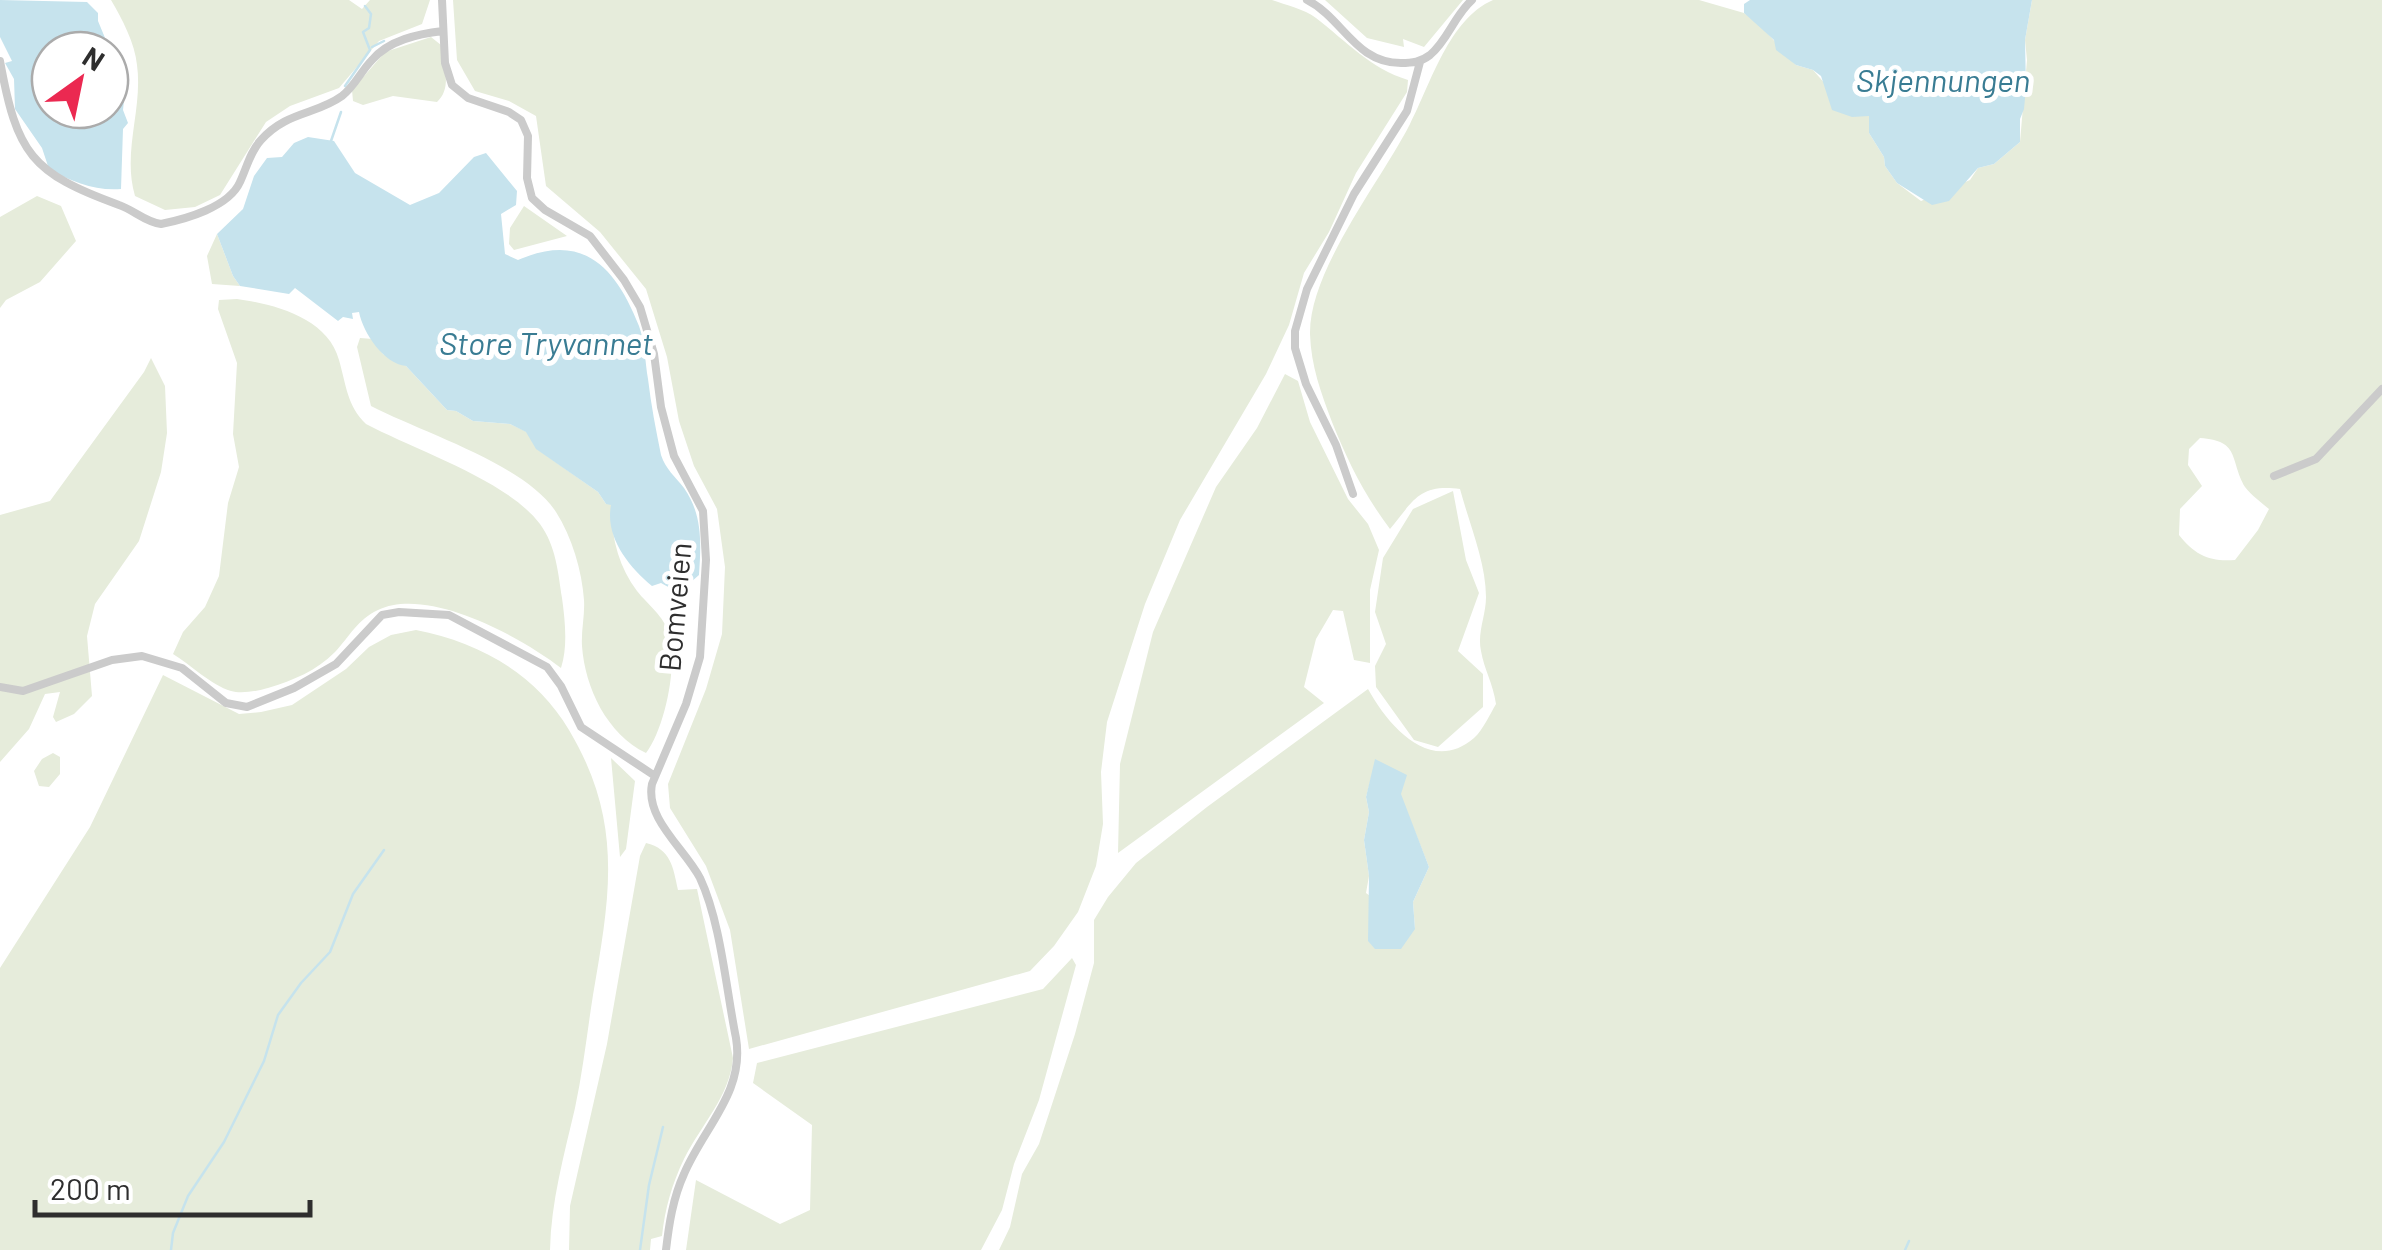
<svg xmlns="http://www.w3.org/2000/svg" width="2382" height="1250" viewBox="0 0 2382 1250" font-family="Barlow,sans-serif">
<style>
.green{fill:#e6ecdb;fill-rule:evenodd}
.water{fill:#c6e3ed}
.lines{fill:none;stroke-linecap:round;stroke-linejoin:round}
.stream{stroke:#c6e3ed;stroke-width:2.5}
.minor{stroke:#cbcbcb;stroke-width:8}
.labels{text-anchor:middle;stroke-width:10;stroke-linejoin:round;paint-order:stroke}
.street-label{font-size:30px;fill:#2e2e2e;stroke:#fff}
.water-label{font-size:32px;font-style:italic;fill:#397c93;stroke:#fff}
</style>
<rect width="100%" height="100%" fill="#fff"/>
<path class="green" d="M111,0H349L362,9L370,0H430L422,24L379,41L339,88L290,106L266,122L220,195L195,207L165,210L135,196C122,152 143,109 137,65C135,43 122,19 111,0Z
M453,0H1272C1286,5 1304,9 1316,18C1347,42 1370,68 1408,80L1407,92L1356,173L1329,232L1304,273L1289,325L1266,374L1180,520L1145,604L1107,722L1101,772L1103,824L1096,866L1078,912L1054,946L1030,971L749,1049L730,930L706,866L670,808L668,784L706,689L722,634L725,567L717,509L694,466L679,421L667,357L646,289L600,232L546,186L536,116L509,101L475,91L457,60Z
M1325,0H1463L1424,47L1403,39L1404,47L1367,38Z
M1493,0H1699L1744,13L1760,25L1796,65L1813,70L1827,86L1870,116L1869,133L1884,157L1885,166L1897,183L1921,201L1970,180L1978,168L1994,164L2020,142L2027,60L2025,40L2032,0H2382V1250H999L1010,1227L1022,1174L1039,1144L1075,1034L1094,963V920L1108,897L1136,863L1207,807L1368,689C1389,727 1431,775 1474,738C1483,730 1490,714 1496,704C1493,683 1484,669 1481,651C1477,632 1486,616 1486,597C1486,562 1469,523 1460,489C1419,484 1414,500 1390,529C1365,496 1347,460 1332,422C1321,393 1311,366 1310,334C1309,270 1381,181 1410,124C1431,83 1449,19 1493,0ZM2200,438C2241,441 2229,459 2245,487C2251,495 2262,503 2269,509L2258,530L2235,560C2209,562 2195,555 2179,535L2180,509L2202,486L2188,465L2189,449ZM1376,760L1400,794L1429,867L1413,902L1415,929L1366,893L1369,876L1364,840L1369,812L1366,797Z
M431,37L441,45C443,65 453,87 437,102L393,96L363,105L353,101L352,90L385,52Z
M37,196L61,206L76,241L40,282L6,300L0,308V217Z
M524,206L567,236L514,250L509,244L510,228Z
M217,234L233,276L240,286L212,284L207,256Z
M237,299C274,304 328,318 339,360C346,384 347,406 366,424C415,450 507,480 540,524C556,546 558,572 562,598C565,620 568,647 561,668C521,637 428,586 378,610C358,619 349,637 335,652C316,671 294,680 268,688C258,691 241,694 231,691C211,685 191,665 173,654L183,632L205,607L219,576L228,503L239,467L233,434L237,363L218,309L219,300Z
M360,338L373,339L383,354L406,366L447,410L456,411L473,421L510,424L527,432L537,449L598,492L606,504H612C610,533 618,566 637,591C648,605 664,616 669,634C678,665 665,728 646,753C607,734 585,688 582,646C581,631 585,615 584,600C582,571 572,537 556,512C525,464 423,433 371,406L357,347Z
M151,358L165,386L167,433L161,472L139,541L95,604L87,636L92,696L74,714L56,722L53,717L60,692L45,694L29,729L0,762V515L50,501L144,372Z
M1285,374L1298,381L1310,422L1348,499L1368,524L1379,550L1370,590V663L1354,660L1343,611L1333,610L1316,639L1304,687L1324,703L1118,853L1120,764L1153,632L1216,487L1257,428Z
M1453,491L1466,560L1479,593L1458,651L1483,674V707L1438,747L1414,740L1376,687L1375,666L1386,644L1375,612L1383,558L1413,509Z
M416,630C479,642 536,674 569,730C624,822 610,896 593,995C587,1033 583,1071 575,1108C564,1155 551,1202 550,1250H0V968L90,827L163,675L239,714L261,712L292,705L346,669L369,647L391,635Z
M53,753L60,757V774L49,787L39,786L34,771L42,759Z
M611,758L635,781L626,849L620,857Z
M646,843C671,849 673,867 678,890L697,889L733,1058C730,1096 701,1125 684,1159C672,1184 665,1208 662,1236L651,1239L650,1250H569L570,1206L607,1044L640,856Z
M1072,958L1076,965L1039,1100L1014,1164L1002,1210L981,1250H686L696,1180L780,1224L810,1210L812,1125L753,1083L757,1063L1043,989Z"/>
<path class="water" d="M0,0L87,2L98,13V21L110,50H50V110H110V51L114,56L113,63L126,81L123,110L128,123L123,129L121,189C95,191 72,182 49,169L42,148L15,109L14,79L5,63L12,61L0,37Z
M1750,0H2032L2025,40L2026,88L2024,109L2020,119V142L1994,164L1978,168L1949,201L1932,205L1897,183L1885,166L1884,157L1869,133V116L1852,117L1832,110L1821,76L1813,70L1796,65L1776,50L1774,40L1744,13V4Z
M308,137L334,141L355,173L410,205L439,193L474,157L486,153L517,191L516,205L501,214L505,254L518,260C583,232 615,266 639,326C645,342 645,362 648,379C651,405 656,430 661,455C666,470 675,476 684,488C703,515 701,544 699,575L691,582L685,581L670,588L661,583L652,586C627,565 605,536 611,505L606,504L598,492L536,449L526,432L510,424L473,421L456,411L447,410L406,366C384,364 363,333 359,312L352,313L353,319L343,317L338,321L295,288L289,294L240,286L233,276L217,234L243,209L254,176L267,158L282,157L294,143Z
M1375,759L1407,775L1401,794L1429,867L1413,902L1415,929L1401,949H1375L1368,941L1369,876L1364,840L1369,812L1366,797Z"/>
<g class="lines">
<path class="stream" d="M372,47L384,41
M345,86L370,50L363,32L369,28L371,14L365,6
M331,141L341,112
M171,1250L173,1233L188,1196L224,1142L264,1061L278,1015L301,983L330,952L353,894L384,850
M640,1250L649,1185L663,1127
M1905,1250L1909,1241"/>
<path class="minor" d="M442,0L445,63L452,85L468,98L509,112L521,120L528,136L527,178L532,198L545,210L590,236L624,280L640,307L654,354L661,407L674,456L703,511L706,560L700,657L686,704L652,784C645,819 685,849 700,878C721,923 726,989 736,1038C745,1092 704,1127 684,1174C673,1198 669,1224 666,1250
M1307,0C1343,18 1355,63 1401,63C1412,63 1421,62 1430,55C1448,40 1454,16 1472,0
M0,61C17,154 31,173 119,205C134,210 145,222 161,224C186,219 229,207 240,182C247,167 250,152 261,140C287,111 316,115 342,96C355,86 361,71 372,60C389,40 418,34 443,31
M2274,476L2316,459L2382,389
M1353,494L1336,445L1306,384L1295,348V331L1307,289L1354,194L1407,111L1420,62
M0,687L23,691L112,660L142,656L182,668L226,703L247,707L294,688L336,664L382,615L399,612L449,615L547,667L561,686L581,727L655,776"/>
</g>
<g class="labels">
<g class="street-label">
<text transform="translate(676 607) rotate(-85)" y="10">Bomveien</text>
</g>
<g class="water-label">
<text x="1943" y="92">Skjennungen</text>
<text x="546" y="355">Store Tryvannet</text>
</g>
</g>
<g transform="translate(80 80) rotate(33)"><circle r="48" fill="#ffffff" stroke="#ababab" stroke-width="2.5"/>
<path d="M0-8L18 38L0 25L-18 38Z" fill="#eb2951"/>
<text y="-15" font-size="28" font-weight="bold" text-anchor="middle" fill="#2e2e2e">N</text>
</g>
<path d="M35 1200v15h275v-15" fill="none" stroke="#2e2e2e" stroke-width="5"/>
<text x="50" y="1200" font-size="30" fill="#2e2e2e" stroke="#ffffff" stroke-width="8" paint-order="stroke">200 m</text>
</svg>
